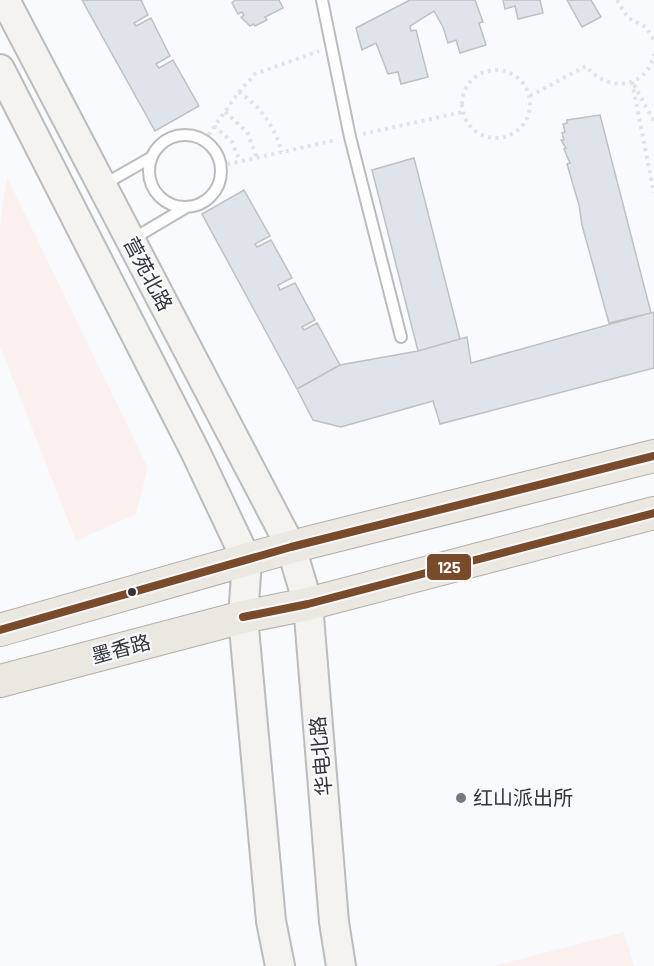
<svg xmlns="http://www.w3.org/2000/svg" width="654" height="966" viewBox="0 0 654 966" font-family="Barlow,'Noto Sans SC',sans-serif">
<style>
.commercial{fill:#fbf2ef}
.building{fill:#dfe4ea;stroke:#bfc0c2;stroke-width:1.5}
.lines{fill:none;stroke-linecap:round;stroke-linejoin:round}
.service-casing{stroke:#babcbe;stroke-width:14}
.secondary-casing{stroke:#babcbe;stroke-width:32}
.primary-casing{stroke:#b3afa6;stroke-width:34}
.path{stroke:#e3e3e4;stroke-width:4;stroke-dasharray:3 4.5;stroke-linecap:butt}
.service{stroke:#fefeff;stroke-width:10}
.secondary{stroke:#f5f3f0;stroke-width:28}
.primary{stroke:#ebe8e2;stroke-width:32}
.bus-1-casing{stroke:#f7f9fe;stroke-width:12}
.bus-1{stroke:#7a4b2a;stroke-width:8}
.bus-dot{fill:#323436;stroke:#f7f9fe;stroke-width:2}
.poi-dot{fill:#77797c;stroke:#f7f9fe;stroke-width:2}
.labels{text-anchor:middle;stroke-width:4.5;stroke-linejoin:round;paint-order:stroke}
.street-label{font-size:20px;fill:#323436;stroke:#f7f9fe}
.poi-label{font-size:20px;fill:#323436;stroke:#f7f9fe;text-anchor:start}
.line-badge{stroke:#f7f9fe;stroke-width:2}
.badge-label{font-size:16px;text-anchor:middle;font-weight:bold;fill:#fff}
</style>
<rect width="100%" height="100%" fill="#f8fafd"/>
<path class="commercial" d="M7,177L148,468L136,514L76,541L0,346V226Z
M624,932L634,966H494Z"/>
<path class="building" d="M82,0H141L148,15L134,23L136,26L151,18L170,56L156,64L159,68L173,60L199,106L155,131Z
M235,0H279L283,8L265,17L267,20L255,26L254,24L250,26L241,17L244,15L242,12L238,14L232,3Z
M410,0H475L483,22L479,23L486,45L460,53L456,40L448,43L443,27L434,11L410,26L411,31L416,30L428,77L401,84L398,72L388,74L376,43L362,50L356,28Z
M503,0H540L543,13L518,19L515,6L505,9Z
M567,0H591L601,17L582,27Z
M600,115L651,313L609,323L582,225L579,205L567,164L570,163L564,149L566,148L561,140H564L562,133L565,132L563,124L567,123V120Z
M414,158L460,339L418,351L372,170Z
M244,190L270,236L255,244L257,247L271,240L292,278L278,285L280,290L295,283L315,320L302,327L304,330L317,323L340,365L297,389L202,214Z
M654,312V368L440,424L433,401L341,427L313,420L297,389L340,365L418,351L467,337L471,363Z"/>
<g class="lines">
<defs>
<path id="service" d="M322,0L350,137L401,337
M149 171a36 36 0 1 1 72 0a36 36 0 1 1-72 0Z
M103,185L152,157
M131,240L185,208"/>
<path id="secondary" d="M5,0L291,547L308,604L334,922L341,966
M0,69L195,451L247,561L243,617L271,921L280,966"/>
<path id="primary" d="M0,630L291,547L654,456
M0,681L243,617L308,604L654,513"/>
</defs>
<use href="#service" class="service-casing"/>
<use href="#secondary" class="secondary-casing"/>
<use href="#primary" class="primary-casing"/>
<path class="path" d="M617,0L628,18L646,27L654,40
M462 104a34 34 0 1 1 68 0a34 34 0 1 1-68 0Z
M632,82L654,193
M634,85L654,121
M239,92L255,74L319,51
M530,96L586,66C606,92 647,90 654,54
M225,112L247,132L257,158
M214,126L232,142L240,161
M363,134L462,112
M204,141L239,92C262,108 274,126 282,152
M220,166L336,140"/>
<use href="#service" class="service"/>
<use href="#secondary" class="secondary"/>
<use href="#primary" class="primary"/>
<defs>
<path id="bus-1" d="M243,617L308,604L654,513
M0,630L291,547L654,456"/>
</defs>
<use href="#bus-1" class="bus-1-casing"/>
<use href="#bus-1" class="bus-1"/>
</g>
<circle class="bus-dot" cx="132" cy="592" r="5"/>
<circle class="poi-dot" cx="461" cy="798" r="6"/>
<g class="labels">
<g class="street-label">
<text transform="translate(148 274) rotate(62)" y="7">营苑北路</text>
<text transform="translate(121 649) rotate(-15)" y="7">墨香路</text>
<text transform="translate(321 756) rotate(-95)" y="7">华电北路</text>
</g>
<g class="poi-label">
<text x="473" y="805">红山派出所</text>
</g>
</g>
<rect class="line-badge" x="426" y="553" width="46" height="28" rx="6" fill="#7a4b2a"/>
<g class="badge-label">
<text x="449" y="573">125</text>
</g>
</svg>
